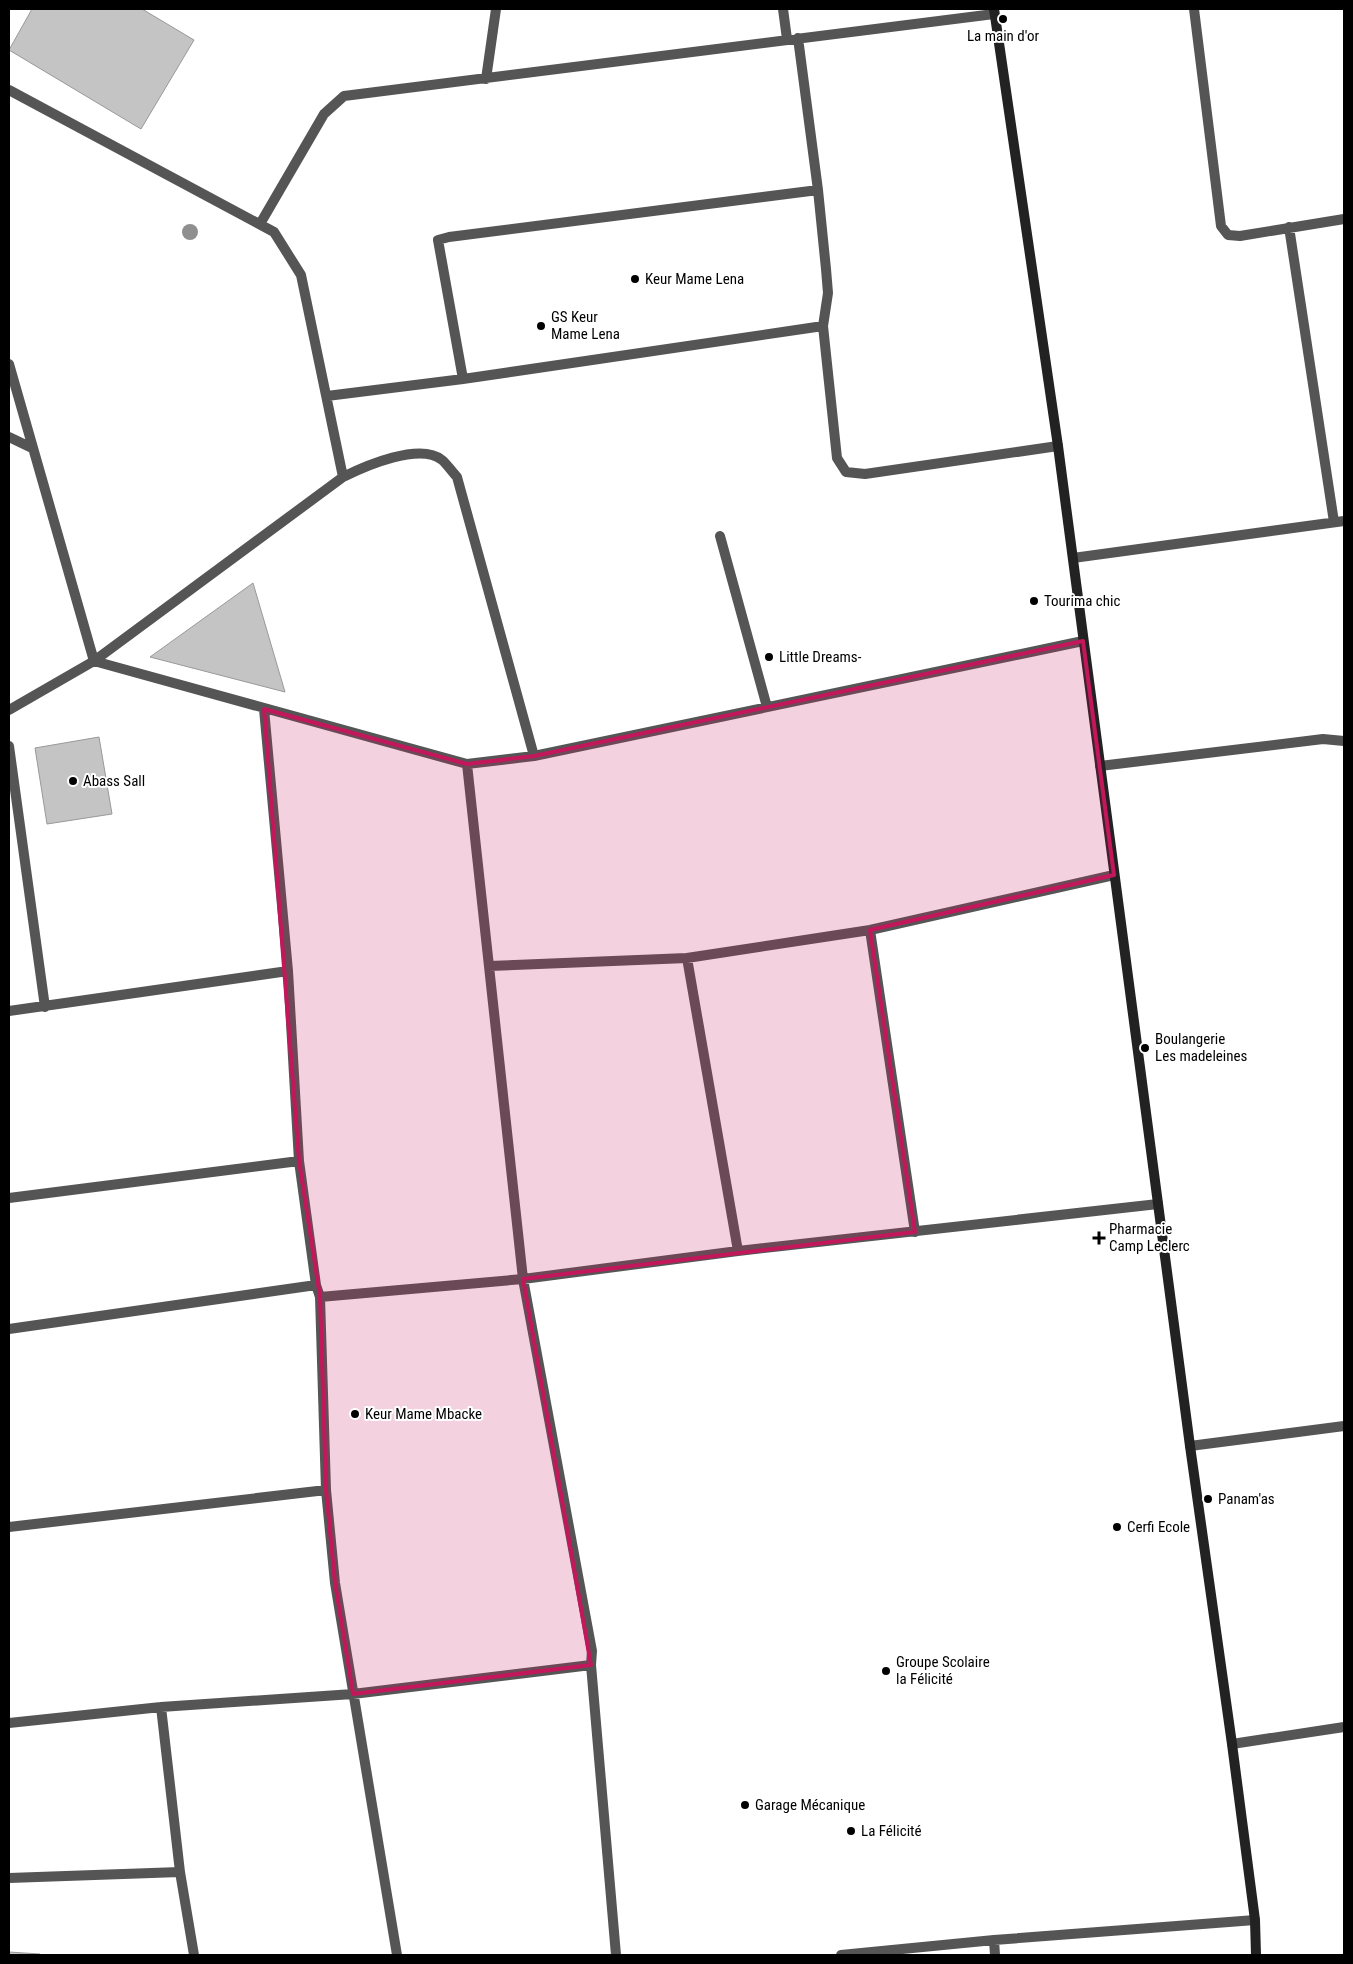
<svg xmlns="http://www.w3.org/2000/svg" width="1353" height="1964" viewBox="0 0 1353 1964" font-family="'Roboto Condensed',sans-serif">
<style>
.building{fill:#c4c4c4;stroke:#999}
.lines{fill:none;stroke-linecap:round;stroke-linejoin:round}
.street{stroke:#555;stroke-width:10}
.secondary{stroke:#222;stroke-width:10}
.tree{fill:#8f8f8f}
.marked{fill:#c2185b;fill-opacity:0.2;stroke:#c2185b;stroke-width:4;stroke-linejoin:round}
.poi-dot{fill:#000;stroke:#fff;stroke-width:2}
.labels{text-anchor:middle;stroke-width:4;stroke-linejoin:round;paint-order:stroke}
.poi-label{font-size:15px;fill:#000;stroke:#fff;text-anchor:start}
</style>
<rect width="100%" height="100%" fill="#fff"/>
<path class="building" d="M32,9H142L194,40L141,129L9,50Z
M253,583L285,692L150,657Z
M99,737L112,814L47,824L35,748Z
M9,1952L40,1954L39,1955H9Z"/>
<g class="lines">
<path class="street" d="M783,9L787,39
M1194,9L1221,226L1228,235L1240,236L1344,219
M798,38L818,190L826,269L828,293L823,326
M486,79L496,9
M9,90L274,232L301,275L343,477L94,661L9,710
M260,224L324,114L344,96L994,14
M1289,227L1334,522
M9,364L94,661
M463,379L438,240L449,237L818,190
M327,396L463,379L823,326L837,458L846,472L865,474L1058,446
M9,437L32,448
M343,477C365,466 420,442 442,460C447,464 452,472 457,477L534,756
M720,536L767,707
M1073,558L1344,521
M94,661L467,764L534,756L1083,641
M264,709L288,971L299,1161L316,1285L320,1297L326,1490L335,1583L397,1955
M9,746L45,1007
M1100,766L1323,739L1344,741
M870,930L915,1232
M687,958L738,1251
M489,966L687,958L870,930L1114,875
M9,1011L288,971
M9,1198L299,1161
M320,1297L523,1279L738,1251L1158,1204
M9,1329L316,1285
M1190,1446L1344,1426
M9,1527L326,1490
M591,1665L616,1955
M161,1707L180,1872L194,1955
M9,1723L161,1707L353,1694L591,1665L592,1651L523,1279L467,764
M1232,1744L1344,1727
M9,1878L180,1872
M994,1940L995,1955
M841,1955L994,1940L1255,1920"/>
<path class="secondary" d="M994,9L1058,446L1190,1446L1232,1744L1255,1920L1256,1955"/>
</g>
<circle class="tree" cx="190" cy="232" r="8"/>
<path class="marked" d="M1083,641L1114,875L870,930L915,1232L523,1279L591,1665L353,1694L335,1583L326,1490L320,1297L299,1161L264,709L467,764L534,756Z"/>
<g class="poi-dot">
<circle cx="1003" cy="19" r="5"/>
<circle cx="635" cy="279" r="5"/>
<circle cx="541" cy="326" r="5"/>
<circle cx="1034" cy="601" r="5"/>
<circle cx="769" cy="657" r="5"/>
<circle cx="73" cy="781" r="5"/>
<circle cx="1145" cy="1048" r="5"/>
<path d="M1096.5 1230.5h5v5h5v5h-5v5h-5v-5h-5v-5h5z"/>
<circle cx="355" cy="1414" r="5"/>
<circle cx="1208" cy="1499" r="5"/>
<circle cx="1117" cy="1527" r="5"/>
<circle cx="886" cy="1671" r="5"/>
<circle cx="745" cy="1805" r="5"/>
<circle cx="851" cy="1831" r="5"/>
</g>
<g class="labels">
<g class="poi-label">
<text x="1003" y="41" text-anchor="middle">La main d'or</text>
<text x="645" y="284">Keur Mame Lena</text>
<text x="551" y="322">GS Keur<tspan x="551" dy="17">Mame Lena</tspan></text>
<text x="1044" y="606">Tourima chic</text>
<text x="779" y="662">Little Dreams-</text>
<text x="83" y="786">Abass Sall</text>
<text x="1155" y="1044">Boulangerie<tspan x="1155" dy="17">Les madeleines</tspan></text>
<text x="1109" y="1234">Pharmacie<tspan x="1109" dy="17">Camp Leclerc</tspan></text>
<text x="365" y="1419">Keur Mame Mbacke</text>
<text x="1218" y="1504">Panam'as</text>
<text x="1127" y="1532">Cerfi Ecole</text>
<text x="896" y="1667">Groupe Scolaire<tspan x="896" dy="17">la Félicité</tspan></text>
<text x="755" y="1810">Garage Mécanique</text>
<text x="861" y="1836">La Félicité</text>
</g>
</g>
<rect width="1353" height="1964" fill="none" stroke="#000000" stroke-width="20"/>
</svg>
